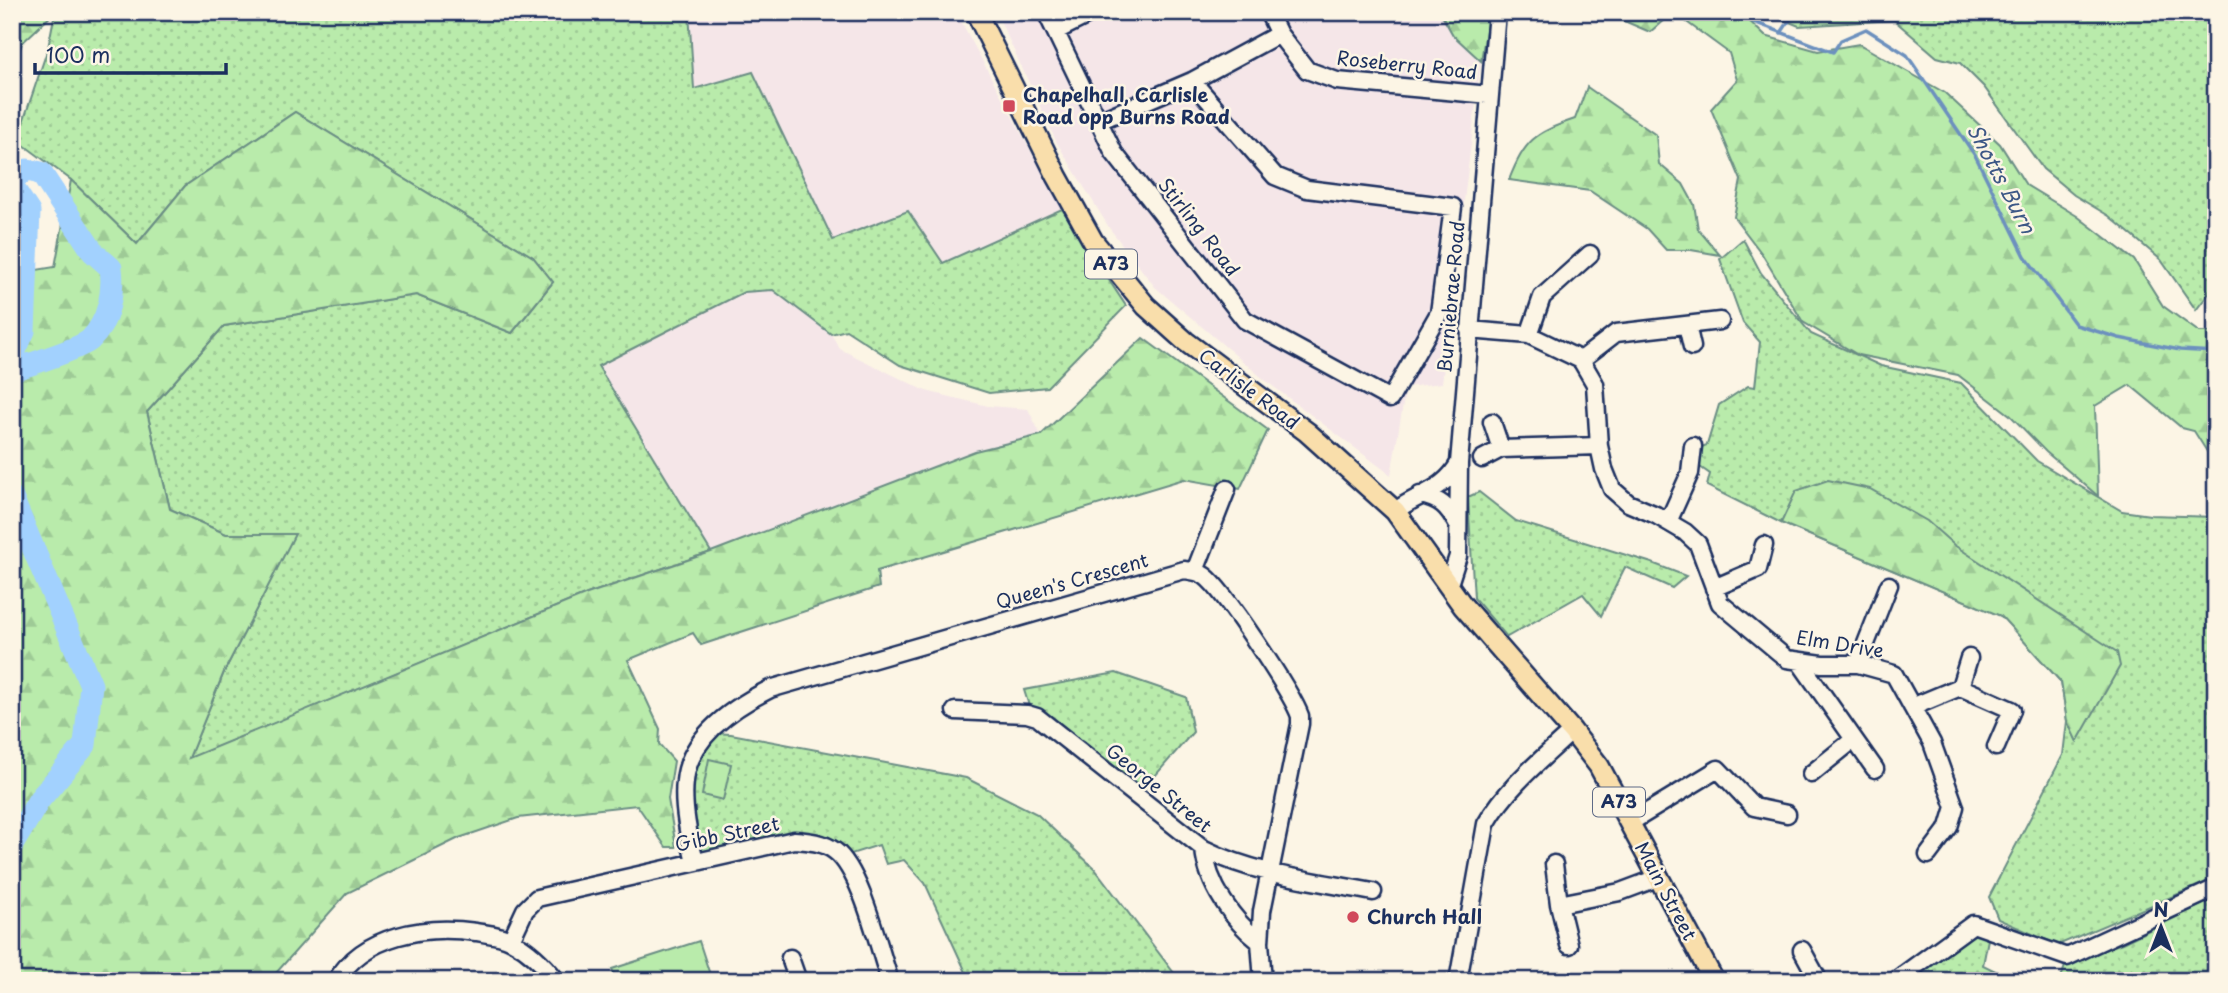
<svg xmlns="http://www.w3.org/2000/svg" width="2228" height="993" viewBox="0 0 2228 993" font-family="'Playpen Sans',sans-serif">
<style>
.built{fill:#f5e6e8}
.grass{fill:url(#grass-dots);stroke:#6a8d84;stroke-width:2}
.forest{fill:url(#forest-firs);stroke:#6a8d84;stroke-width:2}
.garden{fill:#b9ebab;stroke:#6a8d84;stroke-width:2}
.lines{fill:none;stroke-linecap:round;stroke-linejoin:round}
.stream{stroke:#6c90be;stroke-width:3.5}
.river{stroke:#a2d1fe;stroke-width:23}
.minor-casing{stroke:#1b2f5e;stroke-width:21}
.major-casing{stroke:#1b2f5e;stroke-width:24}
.minor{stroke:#fcf5e5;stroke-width:16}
.major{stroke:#f9deab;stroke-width:19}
.poi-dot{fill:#d1495b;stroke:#fcf5e5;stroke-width:2.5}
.labels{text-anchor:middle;stroke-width:5;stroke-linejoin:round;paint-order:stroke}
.shield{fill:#fcf5e5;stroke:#5e6a86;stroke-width:2}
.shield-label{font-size:18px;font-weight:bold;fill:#1b2f5e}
.street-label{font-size:19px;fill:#1b2f5e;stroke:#fcf5e5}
.poi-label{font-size:19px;font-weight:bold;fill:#1b2f5e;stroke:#fcf5e5;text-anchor:start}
.water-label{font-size:21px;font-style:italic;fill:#3d5886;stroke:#fcf5e5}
</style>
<defs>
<pattern id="grass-dots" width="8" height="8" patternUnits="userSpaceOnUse" patternTransform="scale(1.75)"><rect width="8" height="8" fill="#b9ebab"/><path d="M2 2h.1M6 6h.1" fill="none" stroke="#9eca96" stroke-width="1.8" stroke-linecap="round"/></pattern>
<pattern id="forest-firs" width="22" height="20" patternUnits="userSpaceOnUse" patternTransform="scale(1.75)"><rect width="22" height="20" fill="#b9ebab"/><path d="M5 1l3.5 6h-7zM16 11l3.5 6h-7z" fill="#9eca96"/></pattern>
</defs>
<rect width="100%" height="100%" fill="#fcf5e5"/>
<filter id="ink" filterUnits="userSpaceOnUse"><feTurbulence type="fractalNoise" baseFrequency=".0143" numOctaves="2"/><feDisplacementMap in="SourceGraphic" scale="14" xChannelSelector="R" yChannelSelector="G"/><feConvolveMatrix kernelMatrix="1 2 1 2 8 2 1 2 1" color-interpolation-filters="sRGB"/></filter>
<g filter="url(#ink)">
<path class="built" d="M689,12H956L1062,209L943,263L908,211L833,240L753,72L694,89Z
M996,12H1440L1453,35L1481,61L1442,383L1406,387L1391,475L1266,381L1155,287L1110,229L1057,143Z
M773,290L831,334L840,349L926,391L988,406L1028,409L1041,435L975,451L711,552L598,366L744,291Z"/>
<path class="grass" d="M55,12H689L694,89L753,72L833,240L908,211L943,263L1062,209L1126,306L1047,387L989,393L900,365L846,330L831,334L773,290L744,292L598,366L711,552L587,594L188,759L224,672L294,534H226L170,509L147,412L224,326L416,295L512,333L553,282L533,257L295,112L185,186L137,244L71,180L17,140L48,48Z
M1765,12H2216V284L2196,310L2161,260L2109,216L2074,195L2043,169L1984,87L1960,63L1937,57L1894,20L1799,26Z
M1743,239L1761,273L1811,334L1881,366L1961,383L2037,461L2122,511L2150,515L2216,517V870L2209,881L2058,945L1998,919L1989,897L2063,755L2067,721L2061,682L2001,616L1781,523L1707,486L1710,474L1700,467L1699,448L1707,445L1719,405L1748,386L1755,387L1760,342L1743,323L1720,259Z
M1479,492L1516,521L1652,563L1686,576L1672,588L1625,567L1601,616L1583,594L1507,637L1474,598L1468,497Z
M1116,673L1186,697L1193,732L1142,791L1030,709L1024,690Z
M712,733L731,734L966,778L1037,814L1095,869L1180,981H970L925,883L904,860L886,864L879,845L845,856L823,842L697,858L688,781Z
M2216,898V981H2060L2066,963L2122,943Z
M1973,934H1989L1983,965L2016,981H1904Z"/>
<path class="forest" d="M12,12H55L22,43L12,71Z
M1440,12H1489L1481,61L1453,35Z
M1603,12H1673L1650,32Z
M1673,12H1740L1765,36L1818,51L1859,44L1945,93L2000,144L2026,185L2077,216L2134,260L2163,306L2199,332H2216V523L2211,458L2194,431L2182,428L2130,385L2095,406L2098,496L2046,452L2010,415L1958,375L1858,355L1803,322L1762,254L1734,217L1741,180L1711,109L1737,80L1729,53Z
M1587,87L1656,135L1659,164L1683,184L1694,204L1698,229L1720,255L1691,250H1666L1647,229L1590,191L1509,180C1525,140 1534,133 1575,119Z
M295,112L533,257L553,282L512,333L416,295L224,326L147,412L170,509L226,534H295L224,672L189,758L587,594L711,552L975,451L1041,435L1143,338L1268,430L1240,489L1184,479L877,571L879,587L701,645L693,633L628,660L660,729L659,744L674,761L668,799L676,847H666L637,805L518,818L459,838L347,893L269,981H12V274L55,267L71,180L137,244L185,186Z
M1828,480L1870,489L1927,521L1954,545L2117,652L2120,666L2077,742L2067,721L2061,682L2001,616L1781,523L1796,491Z"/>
<path class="garden" d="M709,759L731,764L723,800L702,795Z
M699,941L712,981H616L612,969Z"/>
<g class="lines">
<path class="stream" d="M1736,12L1746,19L1833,52L1841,40L1866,29L1907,55L1976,157L2025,256L2076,325L2119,338L2180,350L2216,352
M1781,33L1795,12"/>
<path class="river" d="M12,179L27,170L41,173L93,252L111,268C114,291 109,322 90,340C81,348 26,366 12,370
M12,186L29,212L24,331L12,357
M12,498L91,685L85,745L39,800L12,845"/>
<defs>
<path id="minor" d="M1046,12L1114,153L1245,320L1390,399L1439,313L1453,207L1307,189L1275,176L1192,81
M1268,12L1279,34L1307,70L1337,81L1490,95
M1056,31L1094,12
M1099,121L1192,81L1279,34
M1687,325L1692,347
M1469,330L1529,335L1581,360L1595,384L1599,446L1604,469L1612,489L1628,503L1656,515L1685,532L1698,544L1720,603L1787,659L1822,664H1858L1894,674L1932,743L1955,807L1949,827L1928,855
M1529,335L1542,297L1590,254
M1581,360L1616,333L1720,321
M1501,449L1599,446
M1482,459L1501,449L1492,422
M1420,495C1440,499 1448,506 1457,524
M1395,511C1419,493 1444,491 1459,463
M1668,522L1690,473L1693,446
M1195,571L1227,489
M1449,584L1458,556L1459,463L1497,12
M1714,588L1758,569L1764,545
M1799,661L1875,769
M1858,664L1889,585
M1960,687L1969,658
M1912,707L1960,687L2012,710L1996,747
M955,711L1027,714L1037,717L1204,849C1207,884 1233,921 1260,942L1263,981
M1811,774L1853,740
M1631,822L1718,769L1754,807L1787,814
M1204,849C1256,875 1316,881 1373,892
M695,862C689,837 682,807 685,781C689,737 734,707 770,689L1184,570C1191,571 1198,571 1205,576C1223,589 1292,693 1300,716V724L1262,911L1260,942
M1554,864L1559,904L1620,892L1660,877
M1559,904L1569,945
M511,940L525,910L537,898L794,840C808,841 823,842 835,851C861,870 879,949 890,981
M1802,950L1819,981
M790,958L798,981
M336,981C364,934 426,925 476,932C487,934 502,935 512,941C529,950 545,966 557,981
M1458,981L1486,824C1507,787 1542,759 1572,731
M1895,981L1973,924L2067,957L2216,888"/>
<path id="major" d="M976,12L1057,176L1093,241L1146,306L1185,341L1307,432L1395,511L1463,606L1572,731L1599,766L1714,981"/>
</defs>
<use href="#minor" class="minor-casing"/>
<use href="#major" class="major-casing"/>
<use href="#minor" class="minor"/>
<use href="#major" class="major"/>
</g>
</g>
<g class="poi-dot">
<rect x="1002" y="99" width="14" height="14" rx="3.5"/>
<circle cx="1353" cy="917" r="7"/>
</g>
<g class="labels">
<g class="shield">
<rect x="1085" y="249.5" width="52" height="29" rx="5"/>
<rect x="1593" y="787.5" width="52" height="29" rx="5"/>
</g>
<g class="shield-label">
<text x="1111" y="270">A73</text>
<text x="1619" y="808">A73</text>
</g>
<g class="street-label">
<text transform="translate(1407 65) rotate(6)" y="7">Roseberry Road</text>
<text transform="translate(1199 227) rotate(52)" y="7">Stirling Road</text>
<text transform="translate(1451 297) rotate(-85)" y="7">Burniebrae Road</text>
<text transform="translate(1249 389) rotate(37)" y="7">Carlisle Road</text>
<text transform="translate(1072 581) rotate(-16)" y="7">Queen's Crescent</text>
<text transform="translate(1840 644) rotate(9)" y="7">Elm Drive</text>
<text transform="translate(1159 788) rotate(39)" y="7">George Street</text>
<text transform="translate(727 834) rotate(-12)" y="7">Gibb Street</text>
<text transform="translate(1666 891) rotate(62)" y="7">Main Street</text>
</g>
<g class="poi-label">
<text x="1023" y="102">Chapelhall, Carlisle<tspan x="1023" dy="22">Road opp Burns Road</tspan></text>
<text x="1367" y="924">Church Hall</text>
</g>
<g class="water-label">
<text transform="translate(2001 179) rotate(62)" y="7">Shotts Burn</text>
</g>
</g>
<rect width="2228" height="993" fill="none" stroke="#fcf5e5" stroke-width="42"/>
<rect x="21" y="21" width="2186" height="951" fill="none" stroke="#1b2f5e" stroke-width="2.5" filter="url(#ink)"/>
<g transform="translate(2161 927)" stroke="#fcf5e5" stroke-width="5" paint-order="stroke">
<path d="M0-5L12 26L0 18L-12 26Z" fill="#1b2f5e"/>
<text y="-10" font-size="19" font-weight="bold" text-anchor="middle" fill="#1b2f5e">N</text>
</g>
<path d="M35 63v10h191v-10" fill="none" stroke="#1b2f5e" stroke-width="3.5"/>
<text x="46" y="63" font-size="21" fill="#1b2f5e" stroke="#fcf5e5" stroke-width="5" paint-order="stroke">100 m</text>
</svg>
